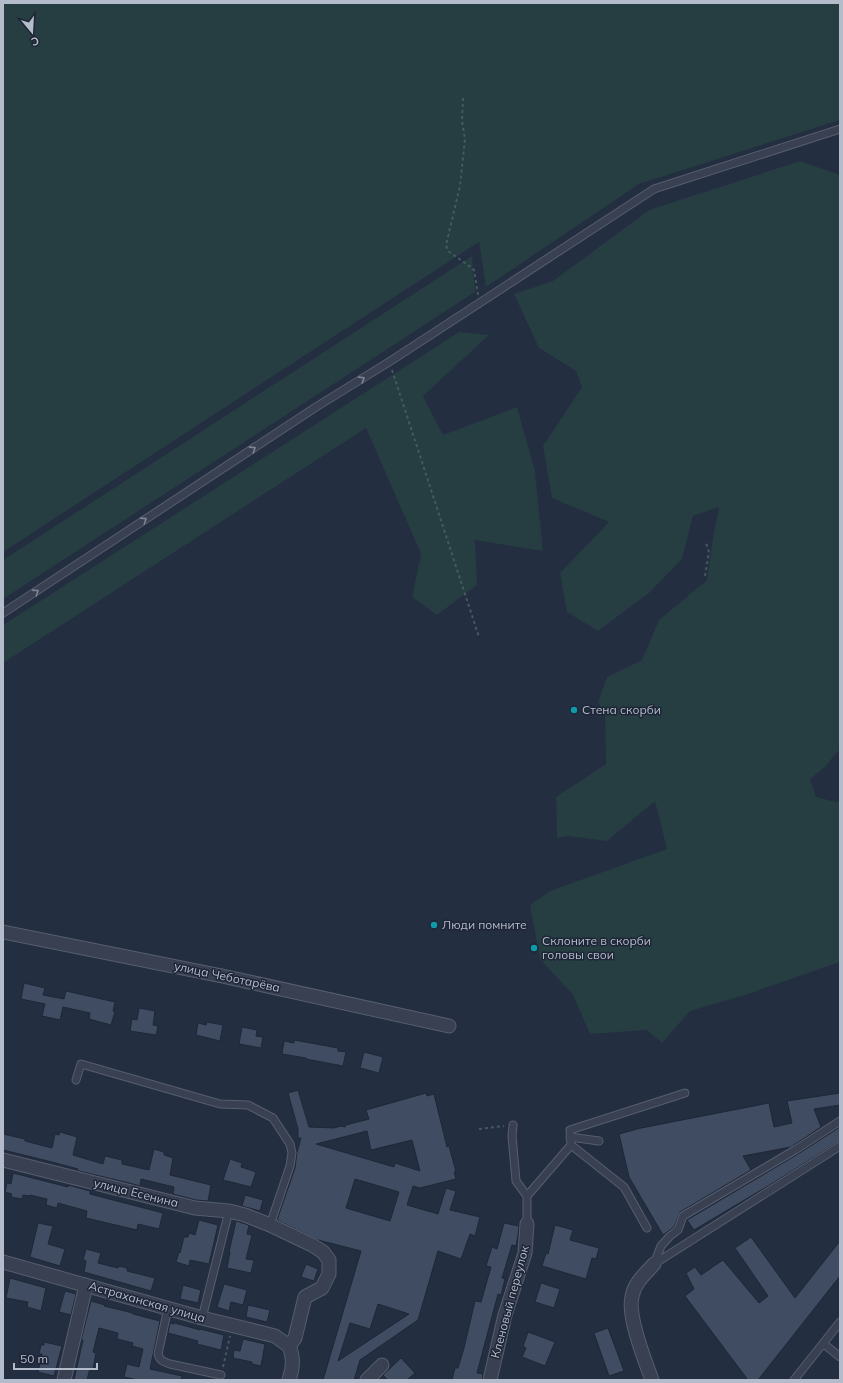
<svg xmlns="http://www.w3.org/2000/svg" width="843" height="1383" viewBox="0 0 843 1383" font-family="Mulish,sans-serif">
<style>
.green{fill:#263d42}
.building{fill:#3f4c61;stroke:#1f2738;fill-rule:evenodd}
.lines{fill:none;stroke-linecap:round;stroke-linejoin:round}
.lane-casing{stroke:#565e6e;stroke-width:9}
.street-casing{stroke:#565e6e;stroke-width:15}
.path{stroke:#445a5f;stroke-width:2;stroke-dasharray:3 3;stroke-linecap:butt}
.lane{stroke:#384051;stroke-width:7}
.street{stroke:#384051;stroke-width:13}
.oneway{stroke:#7c8494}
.culture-dot{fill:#0f9aa8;stroke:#1d2536;stroke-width:1.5}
.labels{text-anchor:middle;stroke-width:3;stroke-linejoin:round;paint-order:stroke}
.poi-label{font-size:12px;fill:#b4bccb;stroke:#1d2536;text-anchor:start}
.street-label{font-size:12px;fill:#b4bccb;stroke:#1d2536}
</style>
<rect width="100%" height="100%" fill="#232e41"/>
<path class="green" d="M3,3H840V120L639,184L486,287L479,242L3,552Z
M800,161L840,175V751L837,752L825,767L810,779L816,797L836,802L840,801V962L745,995L690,1011L662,1043L647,1030L590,1034L573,995L540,959L530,905L550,891L667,849L655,801L607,841L568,836L557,838L556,797L606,764L605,713L598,702L607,677L642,660L659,620L707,580L713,537L719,507L693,516L682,559L649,593L598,631L567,612L560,573L609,522L552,498L543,446L582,387L576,371L539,348L514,294L553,281L649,210Z
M472,256L475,292L3,599V560Z
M459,332L489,335L423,396L443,435L517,407L535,471L543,551L475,540L477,585L437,615L412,597L421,554L366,428L3,663V625Z"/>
<path class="building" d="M24,983L45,988L43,995L64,999L66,991L115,1002L113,1011L115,1012L111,1025L89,1019L90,1013L63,1007L60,1020L42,1016L45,1004L21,999Z
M139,1008L155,1011L153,1025L158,1026L156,1035L130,1031L132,1019L137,1020Z
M207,1022L223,1025L220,1041L196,1035L198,1023L206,1025Z
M242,1027L257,1030L256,1036L263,1037L261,1048L239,1044Z
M294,1040L338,1048V1051L346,1052L343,1066L306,1059V1058L282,1054L284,1041L294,1043Z
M364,1052L383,1057L379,1073L360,1068Z
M298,1090L309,1127L334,1128L341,1126L345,1127L346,1125L369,1119L366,1110L426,1093L427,1096L434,1094L447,1147L449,1146L456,1172H454L456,1179L420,1188L413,1186L407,1205L438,1214L446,1188L456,1191L450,1210L480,1217L475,1236L470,1234L461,1259L438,1251L418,1320L360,1360L354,1380H323L361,1251L318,1240L277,1220L295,1168L297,1152L301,1138H298V1129L288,1093ZM367,1131L371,1150L412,1140L420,1171L395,1163L394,1167L316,1144ZM355,1179L399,1192L390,1221L346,1208ZM378,1304L409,1314L338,1361L350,1323L370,1329Z
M840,1093V1105L814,1109L821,1127L791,1147L743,1156L751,1170L680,1212L674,1227L663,1235L629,1177L619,1134L641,1128L769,1103L774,1127L792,1123L787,1101Z
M840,1127V1141L768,1186L694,1230L687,1220L798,1154Z
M60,1132L77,1137L73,1155L103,1164L105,1156L122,1160V1164L149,1170L154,1149L164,1152V1155L173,1158L170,1175L211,1185L208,1201L196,1200L173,1194L174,1187L141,1179L140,1186L129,1183L79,1171L77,1170L78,1169L52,1162L3,1150V1134L25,1139V1141L52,1148L55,1134L59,1135Z
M230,1159L242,1163L241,1167L256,1172L251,1187L223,1180Z
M13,1173L68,1187V1185L90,1191V1194L163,1213L159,1229L138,1224L137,1230L86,1218L87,1211L58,1203L57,1208L46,1205L47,1199L30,1195V1196L23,1195L22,1199L11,1197L12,1194L5,1192L7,1183L11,1184Z
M245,1195L263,1200L260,1211L242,1206Z
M199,1220L218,1225L209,1264L190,1260L189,1266L176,1262L179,1252L180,1253L184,1237H188L189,1233L195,1235Z
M236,1221L249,1225L247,1234L252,1235L246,1259L254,1260L251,1273L227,1268L230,1252H229Z
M38,1223L53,1226L48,1244L65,1249L60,1266L30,1257Z
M504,1223L519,1226L518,1235L516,1246L512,1245L502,1278L505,1279L501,1295L498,1294L477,1373L483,1374L482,1380H452L455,1368H458L464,1348L475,1301L481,1302L491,1267L486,1266L492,1247L497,1249Z
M555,1225L573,1230L570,1240L599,1248L596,1259L592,1258L586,1279L542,1266L546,1253L548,1254Z
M751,1237L795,1298L840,1241V1276L758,1380H748L685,1296L694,1289L686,1273L695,1267L701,1275L723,1260L759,1303L768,1296L735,1248Z
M86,1249L101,1253L98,1263L118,1268L119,1266L127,1268V1271L155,1278L151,1291L84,1272L86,1261L83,1260Z
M306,1264L318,1269L314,1281L301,1277Z
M10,1278L46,1288L41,1311L27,1307L28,1302L6,1298Z
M541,1283L560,1289L554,1308L535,1302Z
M224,1284L247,1290L243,1305L231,1302L229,1311L217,1307Z
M183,1285L201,1290L198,1303L180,1299Z
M65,1291L76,1294L71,1315L59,1312Z
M91,1301L105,1305L104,1306L133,1313V1314L160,1321L150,1369L182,1376L181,1380H138L124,1377L127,1364L139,1367L143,1349L132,1346L133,1343L117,1339L118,1333L99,1328L93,1352L96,1353L93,1369L90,1368L87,1380H74L83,1340H81Z
M248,1305L270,1310L267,1322L246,1317Z
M170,1323L174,1324L175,1323L200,1330V1329L224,1335L221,1350L197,1344L198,1341L168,1333Z
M608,1328L624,1371L609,1376L594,1333Z
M528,1332L555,1342L545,1366L522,1357L526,1348L523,1346Z
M243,1339L265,1344L261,1366L252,1364V1362L233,1358L234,1350L240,1351Z
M44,1342L62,1346L54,1376L38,1372L42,1354H39L41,1345H44Z
M401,1358L415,1373L407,1380H388L383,1375Z"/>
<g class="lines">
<defs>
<path id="lane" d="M3,613L316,407L389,362L654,189L840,129
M76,1080L81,1064L220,1104L248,1105L273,1118L290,1144L292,1153L290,1166L270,1225
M513,1125L512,1136L516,1181L527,1196V1224
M570,1137L599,1141
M571,1145L570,1130L685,1093
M527,1196L571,1145L624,1187L647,1228
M654,1264L661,1246L670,1236L678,1230L683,1216L795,1150L840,1121
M654,1264L840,1146
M168,1308L158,1354C160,1361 164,1362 170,1364L221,1375
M202,1318L229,1211
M824,1344L840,1357
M794,1380L840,1322"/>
<path id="street" d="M3,932L222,976L449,1026
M3,1160L195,1208L229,1211L245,1215L270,1225L312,1245L323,1252L329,1260V1274L322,1288L305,1297L295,1338L289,1346C294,1357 293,1369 289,1380
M3,1262L202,1318L275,1336L289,1346
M64,1380L86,1285
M367,1380L382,1365
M490,1380L505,1315L525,1253L527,1224
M652,1380C645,1361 627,1316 632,1297C634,1283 645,1274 654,1264"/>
</defs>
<use href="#lane" class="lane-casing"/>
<use href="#street" class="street-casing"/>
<path class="path" d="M463,98L462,121L465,139L460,186L446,245L448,251L472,268L474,270L478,295
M392,370L479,637
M705,576L709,552L706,543
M479,1129L504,1126
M223,1367L230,1336"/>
<use href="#lane" class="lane"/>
<use href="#street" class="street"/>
</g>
<defs><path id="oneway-chevron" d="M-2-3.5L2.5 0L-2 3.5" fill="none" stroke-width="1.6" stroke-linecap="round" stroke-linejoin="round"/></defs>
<g class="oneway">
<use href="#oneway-chevron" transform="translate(362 379) rotate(-32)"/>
<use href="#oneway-chevron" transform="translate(253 449) rotate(-33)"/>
<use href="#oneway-chevron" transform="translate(144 520) rotate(-33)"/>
<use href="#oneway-chevron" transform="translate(36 592) rotate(-33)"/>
</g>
<g class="culture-dot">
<circle cx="574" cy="710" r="4"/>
<circle cx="434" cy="925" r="4"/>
<circle cx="534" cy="948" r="4"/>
</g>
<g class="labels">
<g class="poi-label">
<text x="582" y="714">Стена скорби</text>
<text x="442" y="929">Люди помните</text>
<text x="542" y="945">Склоните в скорби<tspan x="542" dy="14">головы свои</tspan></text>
</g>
<g class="street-label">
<text transform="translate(227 977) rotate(12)" y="4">улица Чеботарёва</text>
<text transform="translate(136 1193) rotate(14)" y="4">улица Есенина</text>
<text transform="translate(147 1302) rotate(16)" y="4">Астраханская улица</text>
<text transform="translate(510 1302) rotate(-75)" y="4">Кленовый переулок</text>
</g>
</g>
<rect width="843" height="1383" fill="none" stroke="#b4bccb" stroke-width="8"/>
<g transform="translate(32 32) rotate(162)" stroke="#1d2536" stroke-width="3" paint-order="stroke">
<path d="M0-3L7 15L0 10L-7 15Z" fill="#b4bccb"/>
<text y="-6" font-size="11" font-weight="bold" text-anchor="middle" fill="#b4bccb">С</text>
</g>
<path d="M14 1363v6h83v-6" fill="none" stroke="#b4bccb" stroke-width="2"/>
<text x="20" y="1363" font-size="12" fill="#b4bccb" stroke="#1d2536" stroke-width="3" paint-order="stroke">50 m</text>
</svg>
